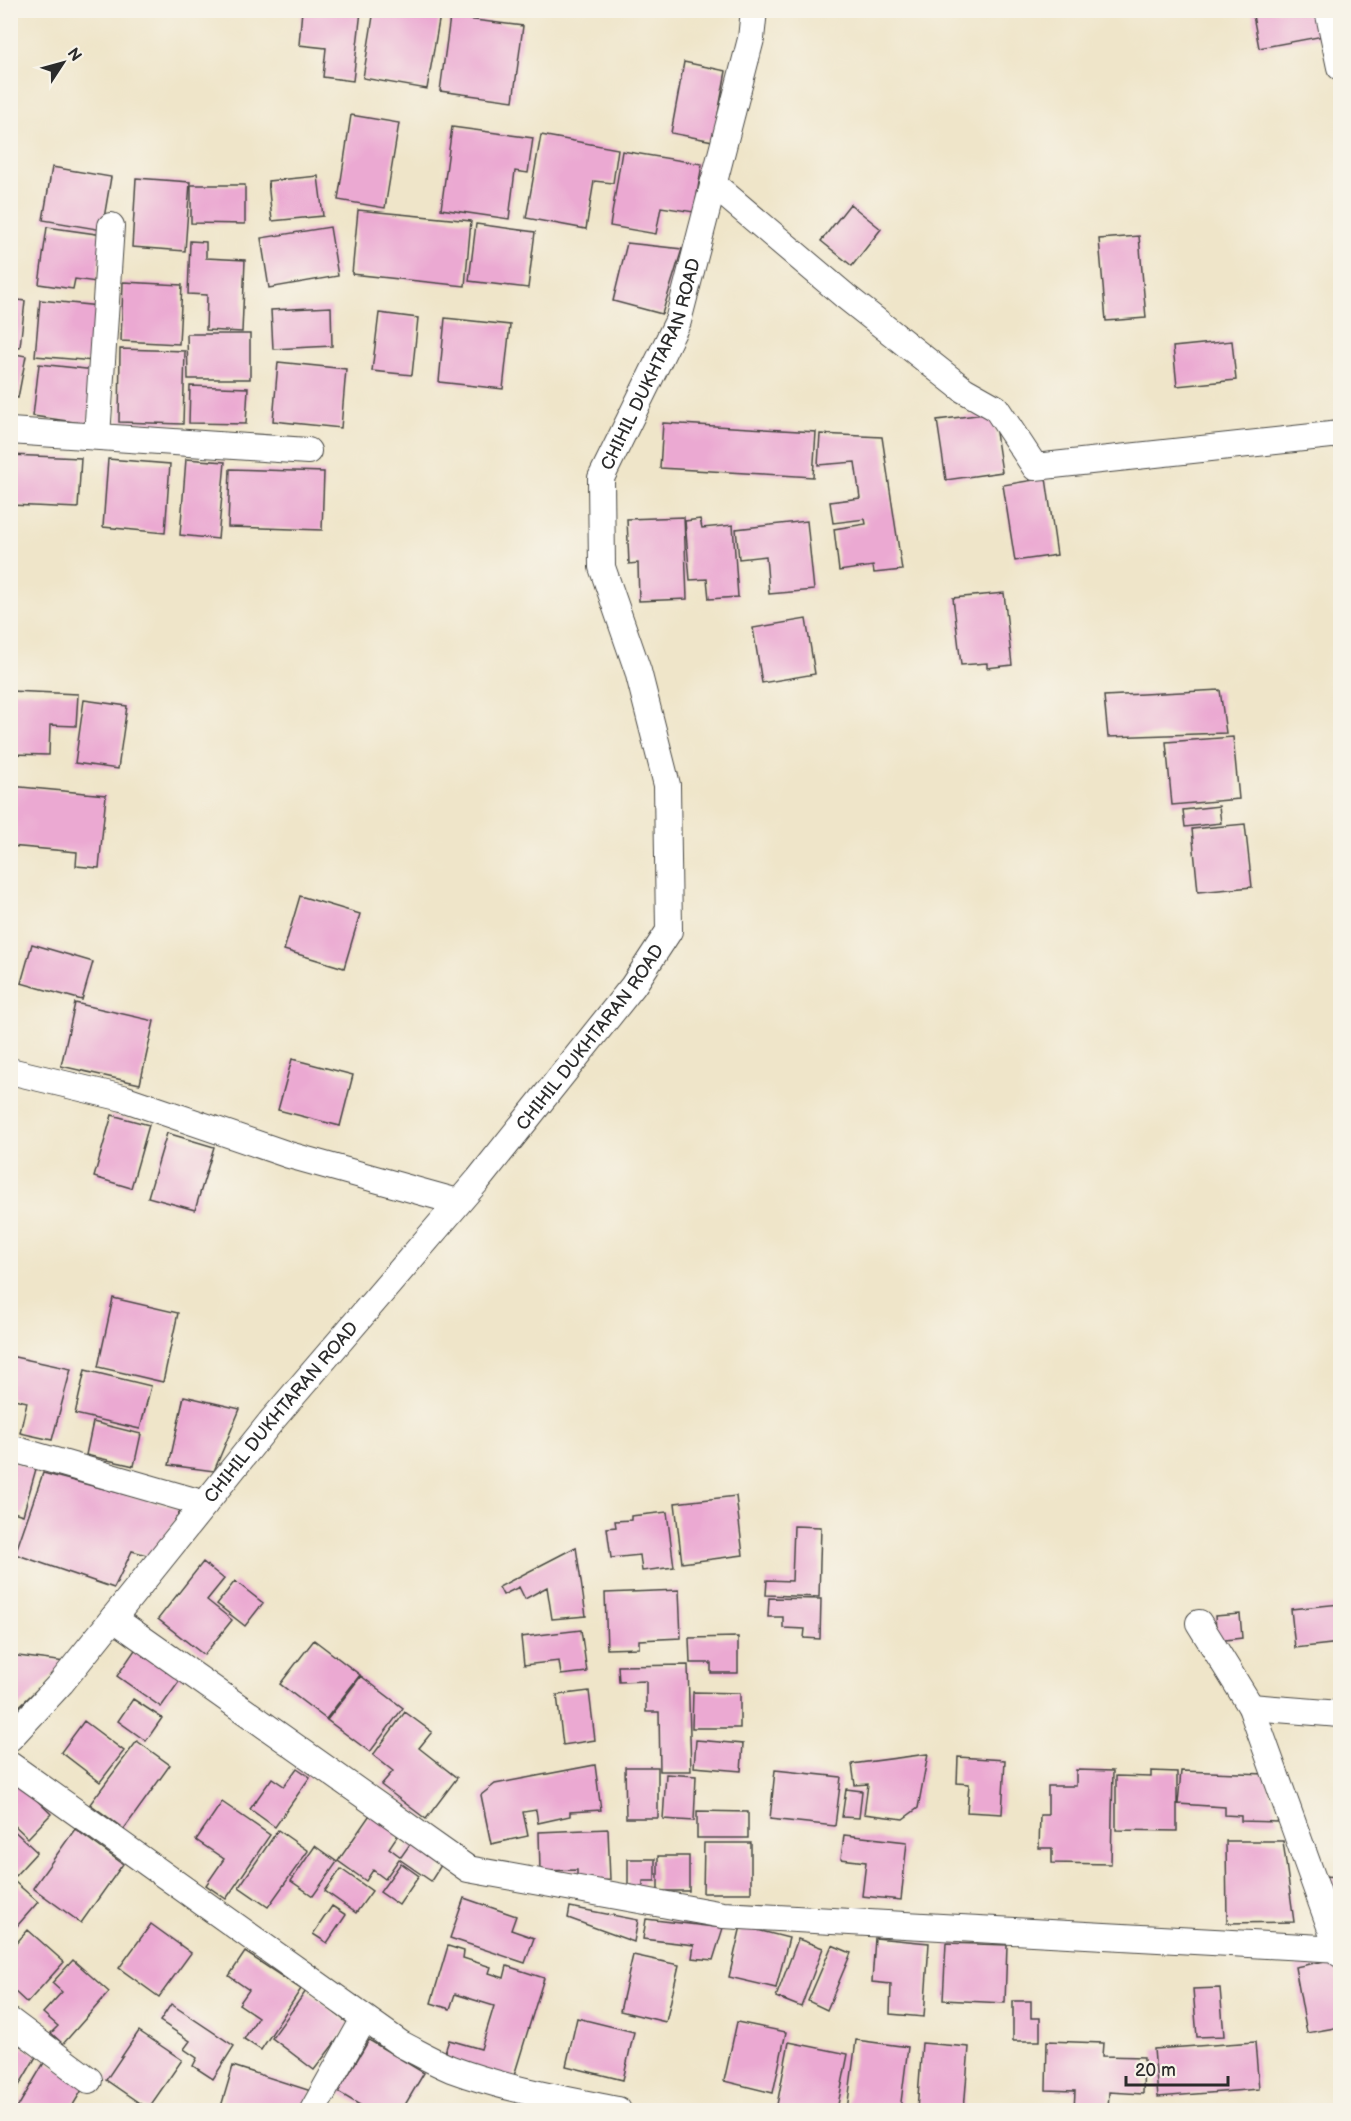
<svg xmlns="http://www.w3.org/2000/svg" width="1351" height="2121" viewBox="0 0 1351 2121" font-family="'Balsamiq Sans',sans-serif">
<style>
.building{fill:#eba9d2}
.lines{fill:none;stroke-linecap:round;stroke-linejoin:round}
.street-casing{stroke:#484743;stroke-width:28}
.street{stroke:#fff;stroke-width:26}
.labels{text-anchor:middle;stroke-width:4.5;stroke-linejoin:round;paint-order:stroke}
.street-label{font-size:18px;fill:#2b2b2b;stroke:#f7f3e8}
</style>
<rect width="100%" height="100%" fill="#f7f3e8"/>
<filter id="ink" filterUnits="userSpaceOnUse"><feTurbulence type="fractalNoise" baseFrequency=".0167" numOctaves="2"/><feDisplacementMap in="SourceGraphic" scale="12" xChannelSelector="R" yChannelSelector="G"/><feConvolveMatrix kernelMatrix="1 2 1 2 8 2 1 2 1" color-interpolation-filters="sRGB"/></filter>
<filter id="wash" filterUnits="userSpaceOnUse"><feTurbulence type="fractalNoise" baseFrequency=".008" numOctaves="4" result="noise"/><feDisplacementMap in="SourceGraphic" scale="24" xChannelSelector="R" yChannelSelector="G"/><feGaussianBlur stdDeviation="1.35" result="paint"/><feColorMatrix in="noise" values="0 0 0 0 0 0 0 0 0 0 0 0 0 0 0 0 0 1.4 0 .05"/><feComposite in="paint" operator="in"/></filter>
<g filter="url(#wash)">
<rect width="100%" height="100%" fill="#efe5c9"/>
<g id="blocks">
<path class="building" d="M302,10L361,11L353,81L323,77L326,48L299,45Z
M374,10H411L440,15L427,89L363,78Z
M1252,10H1325L1329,35L1259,48Z
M450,17L523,26L513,101L440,91Z
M684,62L726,71L713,141L671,133Z
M351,115L399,123L385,208L338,200Z
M452,127L533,138L528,173L515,171L509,219L441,209Z
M541,135L618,149L613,183L594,181L586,229L526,218Z
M622,151L702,164L694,212L661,207L656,234L610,226Z
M52,167L111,177L102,230L43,220Z
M318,176L323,216L272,221L268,181Z
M136,178L190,182L185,251L132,247Z
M191,185H245V224L191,223Z
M850,204L881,229L852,266L821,241Z
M358,210L471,221L465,286L352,274Z
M476,224L535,232L528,288L469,281Z
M47,227L103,235L96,282L75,279L73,289L39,284Z
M330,227L338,276L269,288L261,238Z
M1139,236L1146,318L1106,321L1099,239Z
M190,241L206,242V258L245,260L242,332L206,330L207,295L188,294Z
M627,243L682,249L662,314L613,301Z
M123,282L182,285L179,344L121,341Z
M10,299L25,301L20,347L10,346Z
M40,300L99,306L94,361L35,356Z
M331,307L332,346L273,349L271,310Z
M379,313L418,318L412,375L372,371Z
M445,318L510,325L503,389L439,382Z
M187,334H250V379H188Z
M1232,341L1236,380L1177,386L1173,347Z
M120,349L185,351L183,424L119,422Z
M10,353L26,356L18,398L10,396Z
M278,362L346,369L341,428L273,421Z
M39,364L95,370L88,424L33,416Z
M190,386L248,388L246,424L189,423Z
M993,413L1002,472L946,480L937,420Z
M663,423L816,432L813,477L660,468Z
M820,434L882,437L902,570L874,573L873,566L839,571L834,529L866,524L865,519L833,523L830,502L860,498L855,462L818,465Z
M10,455L81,458L78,508L10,505Z
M108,459L170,464L165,533L103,527Z
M186,459L225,462L218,539L180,535Z
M230,469L324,472L322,530L228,527Z
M1046,478L1057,555L1015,561L1003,485Z
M684,517L687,599L639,601L638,563L629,564L627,519Z
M700,519L702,528L733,525L738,597L709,599L707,579L690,580L685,521Z
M807,521L814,590L769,594L766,556L739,559L736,529Z
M1004,593L1012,665L987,668V663L961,665L953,598Z
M806,619L815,674L762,683L753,628Z
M1220,690L1226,733L1108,737L1104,696Z
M10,691L78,694L76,726L50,725L49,755L10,754Z
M84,700L127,706L118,769L75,763Z
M1233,737L1239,799L1172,805L1166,742Z
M10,786L106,795L99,868L76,866L77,852L10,846Z
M1219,806L1221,823L1185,827L1183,810Z
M1245,824L1252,887L1198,892L1192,829Z
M300,896L360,914L344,968L284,950Z
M32,944L93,962L82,1000L21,983Z
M75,1003L154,1021L140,1084L61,1066Z
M292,1059L353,1075L340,1126L278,1110Z
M112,1115L149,1125L131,1188L94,1177Z
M167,1133L214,1147L195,1210L148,1197Z
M113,1298L178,1313L163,1382L98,1367Z
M10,1356L71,1369L52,1440L20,1433L27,1402L10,1398Z
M85,1370L151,1386L140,1429L75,1414Z
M184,1396L240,1409L214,1471L169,1465Z
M93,1422L141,1434L134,1466L86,1455Z
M10,1461L36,1469L23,1515L10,1511Z
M43,1473L181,1509L154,1557L132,1551L114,1588L15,1554Z
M736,1496L743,1555L682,1563L675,1503Z
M667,1512L674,1567L642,1571L640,1555L611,1558L607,1528L616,1527L615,1521L631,1520V1516Z
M794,1526L821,1527L819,1597L766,1595L767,1580L792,1581Z
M576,1547L586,1616L552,1619L547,1587L525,1599L519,1587L503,1595L499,1587Z
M203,1562L224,1579L207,1600L232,1620L204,1655L158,1619Z
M235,1581L263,1603L245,1626L217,1604Z
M679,1590L681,1638L639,1640V1648L607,1649L605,1593Z
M769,1598L821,1599L820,1639L804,1638L805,1629L783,1628V1617H768Z
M1340,1604V1643L1295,1648L1291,1609Z
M1240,1614L1242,1638L1217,1641L1215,1616Z
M581,1630L587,1672L561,1675L559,1661L524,1665L521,1637Z
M738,1637V1673H711V1663H690L689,1638Z
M314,1640L360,1675L326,1719L280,1684Z
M141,1641L186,1672L161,1707L117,1676Z
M10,1655L66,1662L10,1715Z
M688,1665L691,1771H660L659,1712H646V1681L619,1682L618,1666Z
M361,1676L403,1708L370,1752L327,1720Z
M589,1691L595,1740L563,1745L557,1695Z
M693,1692L740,1693V1728H692Z
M133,1699L162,1718L146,1741L118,1721Z
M405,1712L432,1732L419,1748L457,1778L426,1819L381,1785L393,1771L373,1755Z
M84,1721L124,1751L100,1782L61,1752Z
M696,1740L743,1744L741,1771L694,1767Z
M137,1741L170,1765L124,1829L90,1804Z
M928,1754L918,1808L903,1819L864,1814L868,1784L855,1785L852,1764Z
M958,1757L1005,1760L1002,1814L967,1812L969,1784L957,1783Z
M595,1765L601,1810L570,1812V1816L538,1823L536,1810L523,1812L528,1836L491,1844L481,1795L495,1784Z
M625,1767H658V1818H626Z
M297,1768L310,1777L275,1827L250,1809L272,1778L284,1786Z
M775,1770L841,1777L835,1826L770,1819Z
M1076,1770L1113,1771L1111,1864L1052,1863V1848H1039L1040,1815H1048V1786H1076Z
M1151,1771L1177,1772V1831L1116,1830V1776L1151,1777Z
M1181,1771L1266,1774L1278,1822L1241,1821V1816L1225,1815V1807L1178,1804Z
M666,1774L696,1776L694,1821L663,1819Z
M15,1779L51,1814L28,1838L10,1821V1784Z
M846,1789L862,1791L859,1818L842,1817Z
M222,1802L270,1835L226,1899L206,1885L224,1859L196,1840Z
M376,1806L404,1826L389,1848L401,1857L415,1837L445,1859L431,1881L399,1859L385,1879L373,1870L366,1881L338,1861Z
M697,1811L748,1812V1838H697Z
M10,1827L37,1852L13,1878L10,1876Z
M75,1829L123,1864L81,1923L33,1888Z
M608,1829L610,1880L577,1881V1870L540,1871L539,1832Z
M278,1830L308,1851L268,1907L239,1887Z
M844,1835L907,1842L901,1900L862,1896L866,1862L841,1859Z
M1226,1841H1283L1294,1922L1227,1923Z
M704,1843H751V1893H703Z
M315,1846L337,1862L313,1896L291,1881Z
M658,1856H689V1891H658Z
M628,1859H655V1881H643V1891L628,1890Z
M401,1863L419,1876L399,1905L380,1892Z
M341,1869L372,1891L356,1913L325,1891Z
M1323,1876L1340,1877V1907H1333Z
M15,1882L38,1902L10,1934V1887Z
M464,1898L516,1916L511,1930L534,1938L525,1963L450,1938Z
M332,1906L346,1915L327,1943L313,1934Z
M570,1907L638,1920L634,1942L568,1918Z
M646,1919L723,1928L713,1960L692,1958L694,1945L643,1939Z
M151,1924L191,1953L159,1997L119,1968Z
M741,1926L789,1938L776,1988L729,1977Z
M28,1930L64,1962L27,2003L13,1990L10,1993V1950Z
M875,1938L929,1943L924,2017L890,2014L891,1984L872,1982Z
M798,1939L823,1948L801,2007L776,1997Z
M946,1943L1007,1945L1005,2003L943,2000Z
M832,1945L851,1953L827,2010L808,2001Z
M448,1946L464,1951L463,1958L491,1967L489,1973L504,1978L507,1966L544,1978L513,2079L443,2058L449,2040L481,2049L494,2006L455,1994L450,2009L431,2003Z
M245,1952L301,1989L261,2050L244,2039L258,2017L239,2004L249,1990L229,1976Z
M633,1955L679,1965L666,2022L620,2011Z
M1335,1959L1340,1988V2027L1307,2033L1295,1967Z
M73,1960L109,1992L63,2044L51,2033L58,2026L43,2013L62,1992L52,1983Z
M1220,1988L1224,2036L1197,2037L1193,1989Z
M306,1991L349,2024L314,2070L272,2038Z
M1013,2001H1031V2018H1040V2041H1013Z
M171,2004L234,2046L213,2079L193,2066L197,2058L184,2049L190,2041L160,2021Z
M577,2018L634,2032L623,2080L566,2066Z
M737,2022L786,2032L773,2093L724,2081Z
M139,2031L182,2060L148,2109L106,2080Z
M10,2040L37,2055L10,2101Z
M369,2040L424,2073L402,2110H368L338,2092Z
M856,2040L908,2047L900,2110H847Z
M1047,2041L1103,2043L1102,2056L1144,2057L1143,2094L1109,2092L1108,2110H1074L1075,2091L1046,2090Z
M789,2042L848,2054L837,2110H776Z
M1255,2042L1259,2089L1158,2097L1154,2049Z
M922,2043L969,2047L964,2110H917Z
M45,2061L85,2085L70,2110H16Z
M233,2066L311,2091L305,2110H220Z"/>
</g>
</g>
<g filter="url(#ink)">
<use href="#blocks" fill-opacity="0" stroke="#484743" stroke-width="1.5"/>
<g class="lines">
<defs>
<g id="street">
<path d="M1328,10L1340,67"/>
<path d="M713,184L845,296L964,390L996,408L1035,467L1340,434"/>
<path d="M10,431L308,451"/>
<path d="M97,436L111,226"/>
<path d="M10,1071L123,1098L289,1155L458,1202"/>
<path d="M10,1448L205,1504"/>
<path d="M113,1618L468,1869L723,1915L1340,1949"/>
<path d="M1199,1623L1251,1707L1340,1954"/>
<path d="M1251,1707L1340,1714"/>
<path id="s1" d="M10,1738L61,1683L273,1419L478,1180L633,986L669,931L667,785L638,671L602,567L601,478L678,321L751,39L754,10"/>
<path d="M10,1765L401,2044C417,2052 434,2062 451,2069C505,2089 562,2099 618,2110"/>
<path d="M10,2021L89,2080"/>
<path d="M313,2110L364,2019"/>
</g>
</defs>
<use href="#street" class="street-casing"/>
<use href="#street" class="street"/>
</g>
</g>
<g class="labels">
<g class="street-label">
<text dy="6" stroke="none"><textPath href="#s1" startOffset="1630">CHIHIL DUKHTARAN ROAD</textPath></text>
<text dy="6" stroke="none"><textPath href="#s1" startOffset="910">CHIHIL DUKHTARAN ROAD</textPath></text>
<text dy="6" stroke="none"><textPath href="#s1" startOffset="424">CHIHIL DUKHTARAN ROAD</textPath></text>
</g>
</g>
<rect width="1351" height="2121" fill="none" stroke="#f7f3e8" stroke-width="36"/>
<g transform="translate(63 63) rotate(54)" stroke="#f7f3e8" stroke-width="4.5" paint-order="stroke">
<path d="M0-4.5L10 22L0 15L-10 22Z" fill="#2b2b2b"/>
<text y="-9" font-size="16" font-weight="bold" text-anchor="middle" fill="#2b2b2b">N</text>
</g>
<path d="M1126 2076v9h102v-9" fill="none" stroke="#2b2b2b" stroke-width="3"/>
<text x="1135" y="2076" font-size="18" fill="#2b2b2b" stroke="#f7f3e8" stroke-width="4.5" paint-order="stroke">20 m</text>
</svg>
